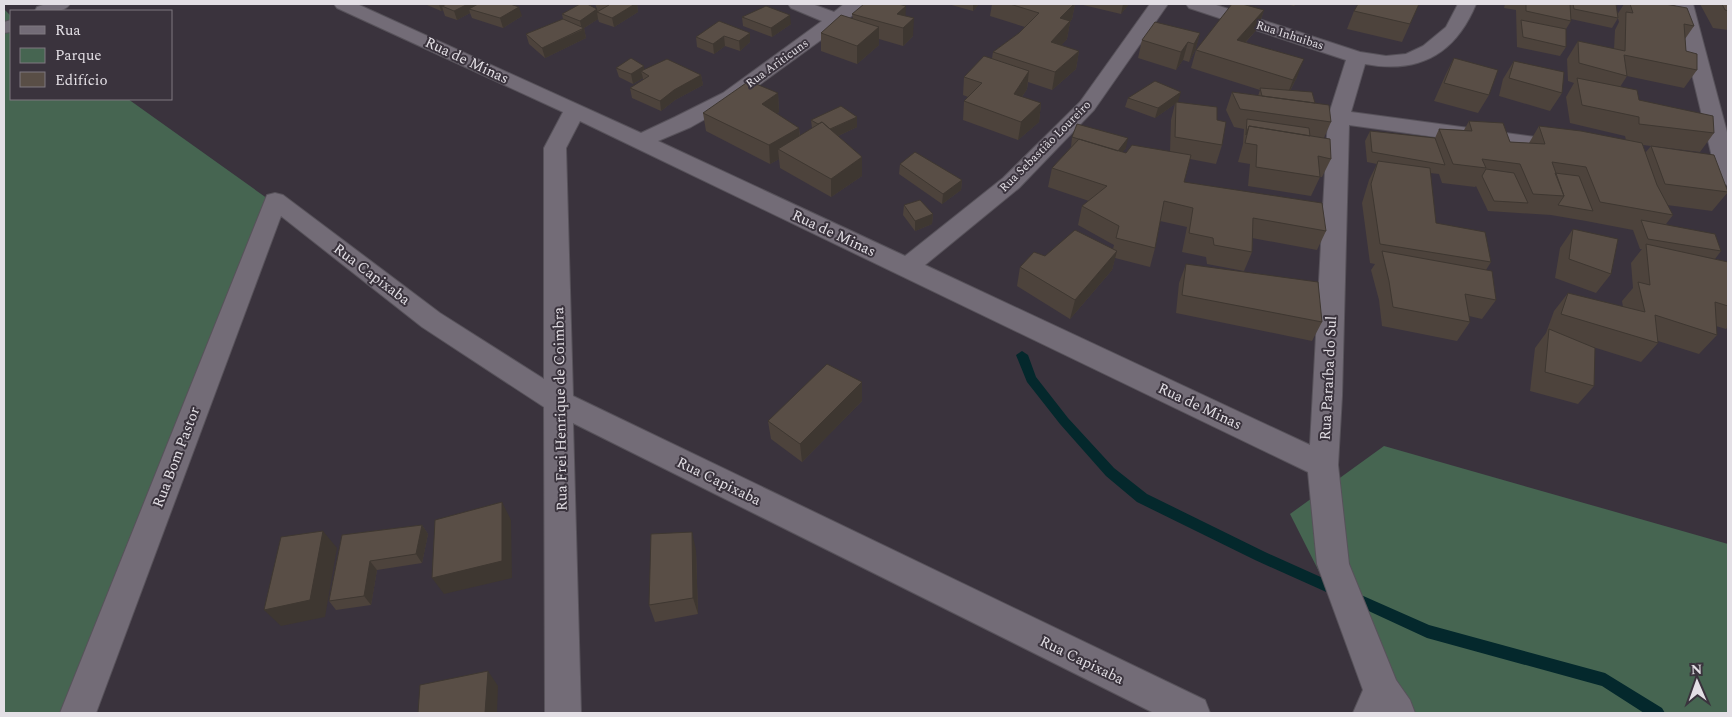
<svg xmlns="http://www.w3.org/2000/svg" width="1732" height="717" viewBox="0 0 1732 717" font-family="Spectral,serif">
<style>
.green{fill:#466551}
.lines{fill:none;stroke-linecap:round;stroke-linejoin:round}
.stream{fill:#04282c;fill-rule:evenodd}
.minor-casing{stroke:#57525a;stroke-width:2}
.minor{fill:#736c77;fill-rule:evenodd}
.wall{fill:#4d433c}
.shaded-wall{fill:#3e3731}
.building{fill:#594e46;stroke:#3e3731}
.labels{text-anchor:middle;stroke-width:4;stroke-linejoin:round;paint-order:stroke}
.far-street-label{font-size:12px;fill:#e3dfe5;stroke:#3a333d}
.street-label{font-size:15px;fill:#e3dfe5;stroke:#3a333d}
</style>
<rect width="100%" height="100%" fill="#3a333d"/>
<path class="green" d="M4,9L11,16V99H128L278,206L218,318L63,713H4Z
M1384,446L1728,544V713H1383L1353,639L1290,514Z"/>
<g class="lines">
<path class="stream" d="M1022,351L1028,355L1036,377L1068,418L1114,468L1147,494L1265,552L1343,587L1345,591L1343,595L1338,597L1333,595L1255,560L1137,502L1106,476L1060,424L1027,382L1016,355Z
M1352,591L1429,625L1605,673L1662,708L1665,713H1644L1602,686L1427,638L1347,601L1345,597L1347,593Z"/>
<defs>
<path id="minor" d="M46,4H70C63,14 46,12 35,11L37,7Z
M334,4H357L641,133L675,117L723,93L822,21L791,8L788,4H812L834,12L844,4H864L843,24L737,101L691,127L658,141L905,256L1003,178L1080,102L1150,4H1168L1094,110L1019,188L925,265L1310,445L1328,117L1346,60L1189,8L1186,4H1213L1360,52L1386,56L1406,54L1423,46L1446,27L1458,4H1476C1455,55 1418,74 1365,64L1351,112L1565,141L1573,143L1576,148L1573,153L1565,155L1349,125L1342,396L1338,465L1349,564L1396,680L1410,700L1415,713H1353L1363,690L1317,564L1308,472L580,121L566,148L573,396L1205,700L1210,713H1154L573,423L581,713H545L544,407L422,327L281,216L96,713H60L267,195L275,193L283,195L440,313L544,379V148L563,112L337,8Z
M1675,4H1693L1728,136V185L1720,183L1716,175L1674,169L1671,164L1674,159L1682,157L1713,161Z
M11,20V32L4,33V22Z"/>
</defs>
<use href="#minor" class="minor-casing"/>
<use href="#minor" class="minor"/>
</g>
<path class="wall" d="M426,4H510L522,16L503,28L472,18L470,13L457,20L445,16L443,10L441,11L427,5Z
M595,4H637L638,12L614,27L599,22L598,19L584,28L586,38L545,58L529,44L526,34L563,19L562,14L597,9Z
M948,4H979L973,11Z
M992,4H1075L1072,19L1070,22L1067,39L1061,45L1079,51L1076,69L1052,90L1028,82L1027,89L1022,97L1041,103L1039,122L1018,140L963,120L964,101L968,97L963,95L964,77L992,58L993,52L1019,33L1025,27L990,16Z
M1084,4H1129L1121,14L1083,5Z
M1287,4H1296L1294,6Z
M1419,4L1402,42L1347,29L1354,11Z
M1505,4H1616L1618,18L1612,28L1571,19V21L1566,29V47L1560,56L1517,47L1516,10L1504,8Z
M1624,4H1665L1694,26L1685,39L1686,51L1697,70L1684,88L1627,76L1620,87L1639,100L1714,133L1700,152L1643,145L1645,153L1651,146L1728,192L1712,211L1667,205L1673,215L1666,224L1721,251L1715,259L1728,262V327L1726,329L1716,326L1717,335L1699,354L1658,341V343L1641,362L1593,347L1594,386L1578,404L1530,391L1535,348L1546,333L1554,311L1568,293L1623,307L1622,301L1633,288L1631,263L1642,249H1640L1633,230L1586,221L1551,215L1488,211L1476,186L1475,187L1442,183L1439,174L1430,173L1436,223L1491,262L1486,270L1496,300L1482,319L1469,316L1470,322L1457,341L1382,326L1379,300L1371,270L1375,264L1370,263L1362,203L1369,180L1377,164L1367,162L1365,141L1370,131L1435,138L1439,129L1464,130L1469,121L1510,142L1529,143L1539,126L1626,140L1625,136L1570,123L1566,97L1574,83L1568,81L1567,59L1578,41L1614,49L1615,30L1619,22L1617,15Z
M1700,4H1728V30L1713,28Z
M1264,10L1258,28L1246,42L1297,77L1290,91L1315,103L1331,122L1324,138L1331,159L1322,177H1320L1311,196L1248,186L1250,164L1238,162L1243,144L1244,129L1234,127L1226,110L1232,92L1258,96L1260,90L1191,68L1196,50Z
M852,14L905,16L913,36L903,46L879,39V45L857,64L821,51V33L853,19Z
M742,17L791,24L772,37L743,26Z
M750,33V42L740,51L725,46L714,54L697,47L696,37Z
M1200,33L1195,51L1189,62L1183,60L1176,70L1138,58L1142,40Z
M1454,58L1489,95L1478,113L1434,101L1445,76Z
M1514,61L1562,93L1550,111L1499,96L1503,79Z
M616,68L701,75L703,85L675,100L661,111L632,98L630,88L643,80V78L633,84L619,77Z
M778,93L779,112L776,114L799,128L800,136L812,128L811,120L857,117V127L838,136L862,157V176L831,197L780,168L779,159L770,164L706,131L703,113Z
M1128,98L1178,102L1217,120L1222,145L1216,164L1190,159L1184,182L1326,231L1317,250L1252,238V252L1244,271L1207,264L1206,257L1182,252L1187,227L1160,221L1155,248L1150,267L1115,258L1112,270L1070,319L1017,286L1020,267L1045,256L1113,249L1114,245L1078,225L1082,206L1089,201L1048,187L1052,168L1071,147L1072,137L1126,148L1122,152L1126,153L1170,152L1171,120L1175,104L1155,118L1125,107Z
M900,164L962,180L961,190L942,204L899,174Z
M904,205L933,214L932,224L915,231L903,215Z
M1573,229L1611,274L1596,293L1555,278L1560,248Z
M1186,264L1322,322L1312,341L1176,313L1179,283Z
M862,382V401L802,462L771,439L768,421Z
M422,525L428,534L422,563L377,570L371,605L336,610L329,601L342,535Z
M696,550L698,614L655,622L649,605Z"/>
<path class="shaded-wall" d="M439,4H455L442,6L443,10L441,11Z
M468,4H489L469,9L470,13L457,20L454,11Z
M635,4H637L638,12L614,27L612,18Z
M973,4H979L973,11Z
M1074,4H1075L1072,19L1070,22L1067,39L1048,60L1051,42L1060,18Z
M1123,4H1129L1121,14Z
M906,6L905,24L897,14Z
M519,7L522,16L503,28L500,18Z
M597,9L598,13L597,12L598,19L584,28L586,38L545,58L542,48L582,30L580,21Z
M1264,10L1258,28L1231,58L1237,40Z
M790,15L791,24L772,37L771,28Z
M914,18L913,36L903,46V28Z
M879,27V45L857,64V46Z
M750,33V42L740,51L739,41Z
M1200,33L1195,51L1189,62L1194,44Z
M724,36L725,46L714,54L713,44Z
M1188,42L1183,60L1176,70L1181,52Z
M1079,51L1076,69L1052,90L1055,72Z
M1304,59L1297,77L1286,98L1293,80Z
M644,66L645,74L641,71L643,78L633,84L631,74Z
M1029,71L1027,89L1012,112L1014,94Z
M701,75L703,85L675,100L661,111L660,101L674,90Z
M1181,92L1178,102H1176L1175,104L1155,118L1158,108Z
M778,93L779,112L763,123L762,104Z
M1041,103L1039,122L1018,140L1021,122Z
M857,117V127L827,141V131Z
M799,128L800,147L778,149L779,159L770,164L769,145Z
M1128,138L1126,148L1114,162L1116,153Z
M862,157V176L831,197V179Z
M962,180L961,190L942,204L943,194Z
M933,214L932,224L915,231V221Z
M1117,251L1112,270L1070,319L1075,300Z
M862,382V401L802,462L800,444Z
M502,502L511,520L512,578L444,594L432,578Z
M422,525L428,534L422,563L416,554Z
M323,531L337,548L325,617L281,626L264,610Z
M692,532L696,550L698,614L693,598Z
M370,561L377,570L371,605L364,596Z
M488,671L498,686L497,713H485Z"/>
<path class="building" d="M447,4H468L454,11L442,6Z
M478,4H510L519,7L500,18L469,9Z
M580,4H587L597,9L580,21L562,14Z
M605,4H635L612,18L597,12L609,5Z
M864,4H898L906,6L897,14L914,18L903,28L852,14Z
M1010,4H1074L1060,18L1070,21L1051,42L1079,51L1055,72L993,52L1019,33L1039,13Z
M1232,4H1242L1264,10L1237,40L1304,59L1293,80L1196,50Z
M1358,4H1419L1410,24L1354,11Z
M1526,4H1570L1571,21L1526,11Z
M1573,4H1616L1618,18L1574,9Z
M1630,4H1665L1687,8L1694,26L1684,24L1686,51L1697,54V70L1624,55L1627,76L1579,63L1578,41L1625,51L1626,12L1633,13Z
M1722,4H1728V11L1725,10Z
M766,6L790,15L771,28L742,17Z
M841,15L879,27L857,46L821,33Z
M563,19L584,28L542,48L526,34Z
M1521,20L1566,29V47L1523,37Z
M719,21L750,33L739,41L724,36L713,44L696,37Z
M1155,22L1200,33L1194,44L1188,42L1181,52L1142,40Z
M984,56L1029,71L1014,94L1041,103L1021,122L964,101L982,83L964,77Z
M631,58L644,66L631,74L616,68Z
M1454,58L1498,70L1489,95L1444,83Z
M667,59L701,75L674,90L660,101L630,88L649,76L641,71Z
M1514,61L1564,72L1562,93L1509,78Z
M1577,78L1637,90L1639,100L1713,116L1714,133L1639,124V117L1582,105Z
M749,81L778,93L762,104L799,128L769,145L703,113Z
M1155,81L1181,92L1158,108L1128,98Z
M1260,88L1312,92L1315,103L1262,96Z
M1232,92L1329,105L1331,122L1240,109Z
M1176,102L1217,107V120L1226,122L1222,145L1175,137Z
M841,106L857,117L830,129L822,122L818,124L811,120Z
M1247,119L1309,128L1310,136L1249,126L1246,135Z
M1469,121L1503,123L1510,142L1545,144L1539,126L1581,131L1642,143L1657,185L1673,215L1600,202L1586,167L1552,162L1564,196L1533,194L1520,164L1482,159L1486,168L1453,164L1439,129L1472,131Z
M822,122L862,157L831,179L778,149Z
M1077,124L1128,138L1118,151L1072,137Z
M1249,126L1330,139L1331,159L1318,156L1320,177L1256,167L1257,145L1245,143Z
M1370,131L1435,138L1445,165L1372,152Z
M1079,139L1126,153L1132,145L1191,155L1184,182L1322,203L1326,231L1253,218L1252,252L1214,245L1213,238L1189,233L1193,208L1164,201L1155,248L1116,238L1119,226L1082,206L1107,186L1052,168Z
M1651,146L1714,155L1728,192L1665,184Z
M915,152L962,180L943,194L900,164Z
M1378,161L1430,168L1436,223L1485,232L1491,262L1380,244L1371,184Z
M1486,169L1514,173L1528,203L1494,201L1482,176Z
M1555,173L1579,176L1593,211L1558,205L1564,196Z
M920,200L933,214L915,221L904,205Z
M1641,220L1715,234L1721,251L1648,239Z
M1573,229L1618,239L1611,274L1569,259Z
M1075,230L1117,251L1075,300L1020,267L1034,252L1045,256Z
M1646,244L1728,262V306L1715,302L1717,335L1655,315L1658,343L1561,314L1568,293L1645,312L1638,282L1650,285Z
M1382,251L1492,271L1496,300L1465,294L1470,322L1393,307L1389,281Z
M1186,264L1318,282L1322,322L1182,295Z
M1549,329L1595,348L1594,386L1545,372Z
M827,364L862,382L800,444L768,421Z
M502,502V561L432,578L435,520Z
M422,525L416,554L370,561L364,596L329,601L342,535Z
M323,531L310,600L264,610L281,537Z
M692,532L693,598L649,605L651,534Z
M488,671L485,713H418L420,685Z"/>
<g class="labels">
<g class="far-street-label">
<text transform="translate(1290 35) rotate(18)" y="4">Rua Inhuibas</text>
<text transform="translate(777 63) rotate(-36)" y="4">Rua Ariticuns</text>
<text transform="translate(1045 146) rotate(-45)" y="4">Rua Sebastião Loureiro</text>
</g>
<g class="street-label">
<text transform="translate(467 60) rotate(25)" y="5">Rua de Minas</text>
<text transform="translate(834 233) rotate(25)" y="5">Rua de Minas</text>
<text transform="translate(372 274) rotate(37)" y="5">Rua Capixaba</text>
<text transform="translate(1328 378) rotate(-87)" y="5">Rua Paraíba do Sul</text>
<text transform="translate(1200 406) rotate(25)" y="5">Rua de Minas</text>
<text transform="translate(560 409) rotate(-91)" y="5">Rua Frei Henrique de Coimbra</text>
<text transform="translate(176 457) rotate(-69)" y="5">Rua Bom Pastor</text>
<text transform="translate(719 481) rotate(26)" y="5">Rua Capixaba</text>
<text transform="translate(1082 660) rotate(26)" y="5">Rua Capixaba</text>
</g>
</g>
<rect width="1732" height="717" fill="none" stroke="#e3dfe5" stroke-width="10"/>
<rect x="10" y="10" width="162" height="90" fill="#3a333d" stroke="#7e7880"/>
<rect x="20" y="26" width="25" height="8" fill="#736c77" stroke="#7e7880"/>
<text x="55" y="35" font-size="15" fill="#e3dfe5">Rua</text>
<rect x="20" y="48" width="25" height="15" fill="#466551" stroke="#7e7880"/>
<text x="55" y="60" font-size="15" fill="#e3dfe5">Parque</text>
<rect x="20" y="72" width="25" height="15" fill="#594e46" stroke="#7e7880"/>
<text x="55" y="85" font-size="15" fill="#e3dfe5">Edifício</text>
<g transform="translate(1697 682) rotate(358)" stroke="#3a333d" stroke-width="4" paint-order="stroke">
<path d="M0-4L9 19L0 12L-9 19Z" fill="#e3dfe5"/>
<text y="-8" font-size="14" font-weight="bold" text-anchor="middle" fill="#e3dfe5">N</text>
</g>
</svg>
